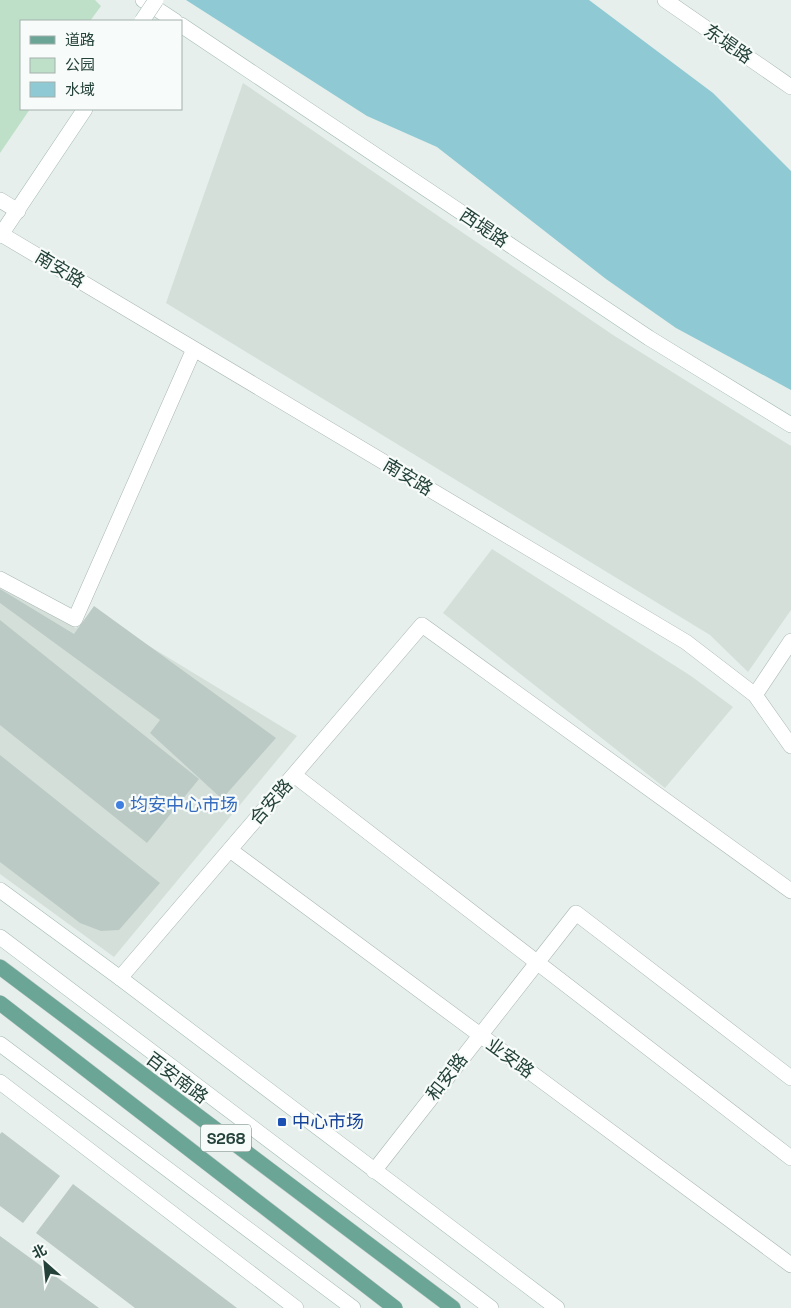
<svg xmlns="http://www.w3.org/2000/svg" width="791" height="1308" viewBox="0 0 791 1308" font-family="'Space Grotesk','Noto Sans SC',sans-serif">
<style>
.built{fill:#d4dfda}
.green{fill:#bfe0c8}
.water{fill:#8ec9d4}
.building{fill:#bbcac4}
.lines{fill:none;stroke-linecap:round;stroke-linejoin:round}
.street-casing{stroke:#a8b8b2;stroke-width:16}
.secondary-casing{stroke:#a4bbb3;stroke-width:16}
.primary-casing{stroke:#c2cac8;stroke-width:16}
.street{stroke:#fff;stroke-width:15}
.secondary{stroke:#fff;stroke-width:15}
.primary{stroke:#6aa596;stroke-width:15}
.secondary-bridge-casing{stroke:#a4bbb3;stroke-width:16;stroke-linecap:butt}
.secondary-bridge{stroke:#fff;stroke-width:15}
.shop-dot{fill:#3f7fe0;stroke:#f7fbf9;stroke-width:2}
.transit-dot{fill:#1a4fb4;stroke:#f7fbf9;stroke-width:2}
.labels{text-anchor:middle;stroke-width:4.5;stroke-linejoin:round;paint-order:stroke}
.shield{fill:#f7fbf9;stroke:#637a73;stroke-width:1}
.shield-label{font-size:16px;font-weight:bold;fill:#24423a}
.street-label{font-size:18px;fill:#24423a;stroke:#f7fbf9}
.shop-label{font-size:18px;fill:#366cbe;stroke:#f7fbf9;text-anchor:start}
.transit-label{font-size:18px;fill:#164399;stroke:#f7fbf9;text-anchor:start}
</style>
<rect width="100%" height="100%" fill="#e6efeb"/>
<path class="built" d="M243,83L613,335L791,446V610L748,672L710,635L166,303Z
M492,549L691,676L733,707L665,788L443,613Z
M0,586L76,628L95,613L297,736L114,957L0,874Z"/>
<path class="green" d="M0,0H95L101,6L90,21H21V109H30L0,153Z"/>
<path class="water" d="M186,0H589L713,93L791,171V390L676,328L606,279L437,147L367,116Z"/>
<path class="building" d="M0,589L74,634L94,606L276,738L222,799L150,733L160,720L0,603Z
M0,620L199,779L147,843L0,725Z
M0,755L160,883L119,930L101,931L80,923L0,862Z
M2,1132L60,1176L23,1223L0,1206V1134Z
M73,1184L237,1308H135L36,1233Z
M0,1236L99,1308H0Z"/>
<g class="lines">
<defs>
<path id="street" d="M665,0L791,87
M0,200L18,211
M1,234L686,642L755,695L791,746
M0,579L75,619L194,349
M755,695L791,641
M294,775L791,1158
M230,850L791,1265
M120,978L422,625L791,891
M374,1171L576,913L791,1078"/>
<path id="secondary" d="M143,0L175,21
M181,25L649,338L791,425
M0,236L85,109
M0,890L120,978L557,1308
M0,937L491,1308
M0,1044L353,1308
M0,1082L296,1308"/>
<path id="primary" d="M0,967L453,1308
M0,1003L395,1308"/>
</defs>
<use href="#street" class="street-casing"/>
<use href="#secondary" class="secondary-casing"/>
<use href="#primary" class="primary-casing"/>
<use href="#street" class="street"/>
<use href="#secondary" class="secondary"/>
<use href="#primary" class="primary"/>
<defs>
<path id="secondary-bridge" d="M142,21L156,0"/>
</defs>
<use href="#secondary-bridge" class="secondary-bridge-casing"/>
<use href="#secondary-bridge" class="secondary-bridge"/>
</g>
<circle class="shop-dot" cx="120" cy="805" r="5"/>
<rect class="transit-dot" x="277" y="1117" width="10" height="10" rx="2.5"/>
<g class="labels">
<rect class="shield" x="201" y="1124.5" width="50" height="27" rx="4"/>
<g class="shield-label">
<text x="226" y="1144">S268</text>
</g>
<g class="street-label">
<text transform="translate(728 44) rotate(35)" y="6">东堤路</text>
<text transform="translate(484 228) rotate(34)" y="6">西堤路</text>
<text transform="translate(60 269) rotate(31)" y="6">南安路</text>
<text transform="translate(408 477) rotate(31)" y="6">南安路</text>
<text transform="translate(271 802) rotate(-49)" y="6">合安路</text>
<text transform="translate(510 1058) rotate(36)" y="6">业安路</text>
<text transform="translate(447 1077) rotate(-52)" y="6">和安路</text>
<text transform="translate(177 1078) rotate(37)" y="6">百安南路</text>
</g>
<g class="shop-label">
<text x="130" y="811">均安中心市场</text>
</g>
<g class="transit-label">
<text x="292" y="1128">中心市场</text>
</g>
</g>
<rect x="20" y="20" width="162" height="90" fill="#f7fbf9" stroke="#a3b1ad"/>
<rect x="30" y="36" width="25" height="8" fill="#6aa596" stroke="#a3b1ad"/>
<text x="65" y="45" font-size="15" fill="#24423a">道路</text>
<rect x="30" y="58" width="25" height="15" fill="#bfe0c8" stroke="#a3b1ad"/>
<text x="65" y="70" font-size="15" fill="#24423a">公园</text>
<rect x="30" y="82" width="25" height="15" fill="#8ec9d4" stroke="#a3b1ad"/>
<text x="65" y="95" font-size="15" fill="#24423a">水域</text>
<g transform="translate(45 1263) rotate(333)" stroke="#f7fbf9" stroke-width="4" paint-order="stroke">
<path d="M0-4L9 19L0 12L-9 19Z" fill="#24423a"/>
<text y="-8" font-size="14" font-weight="bold" text-anchor="middle" fill="#24423a">北</text>
</g>
</svg>
